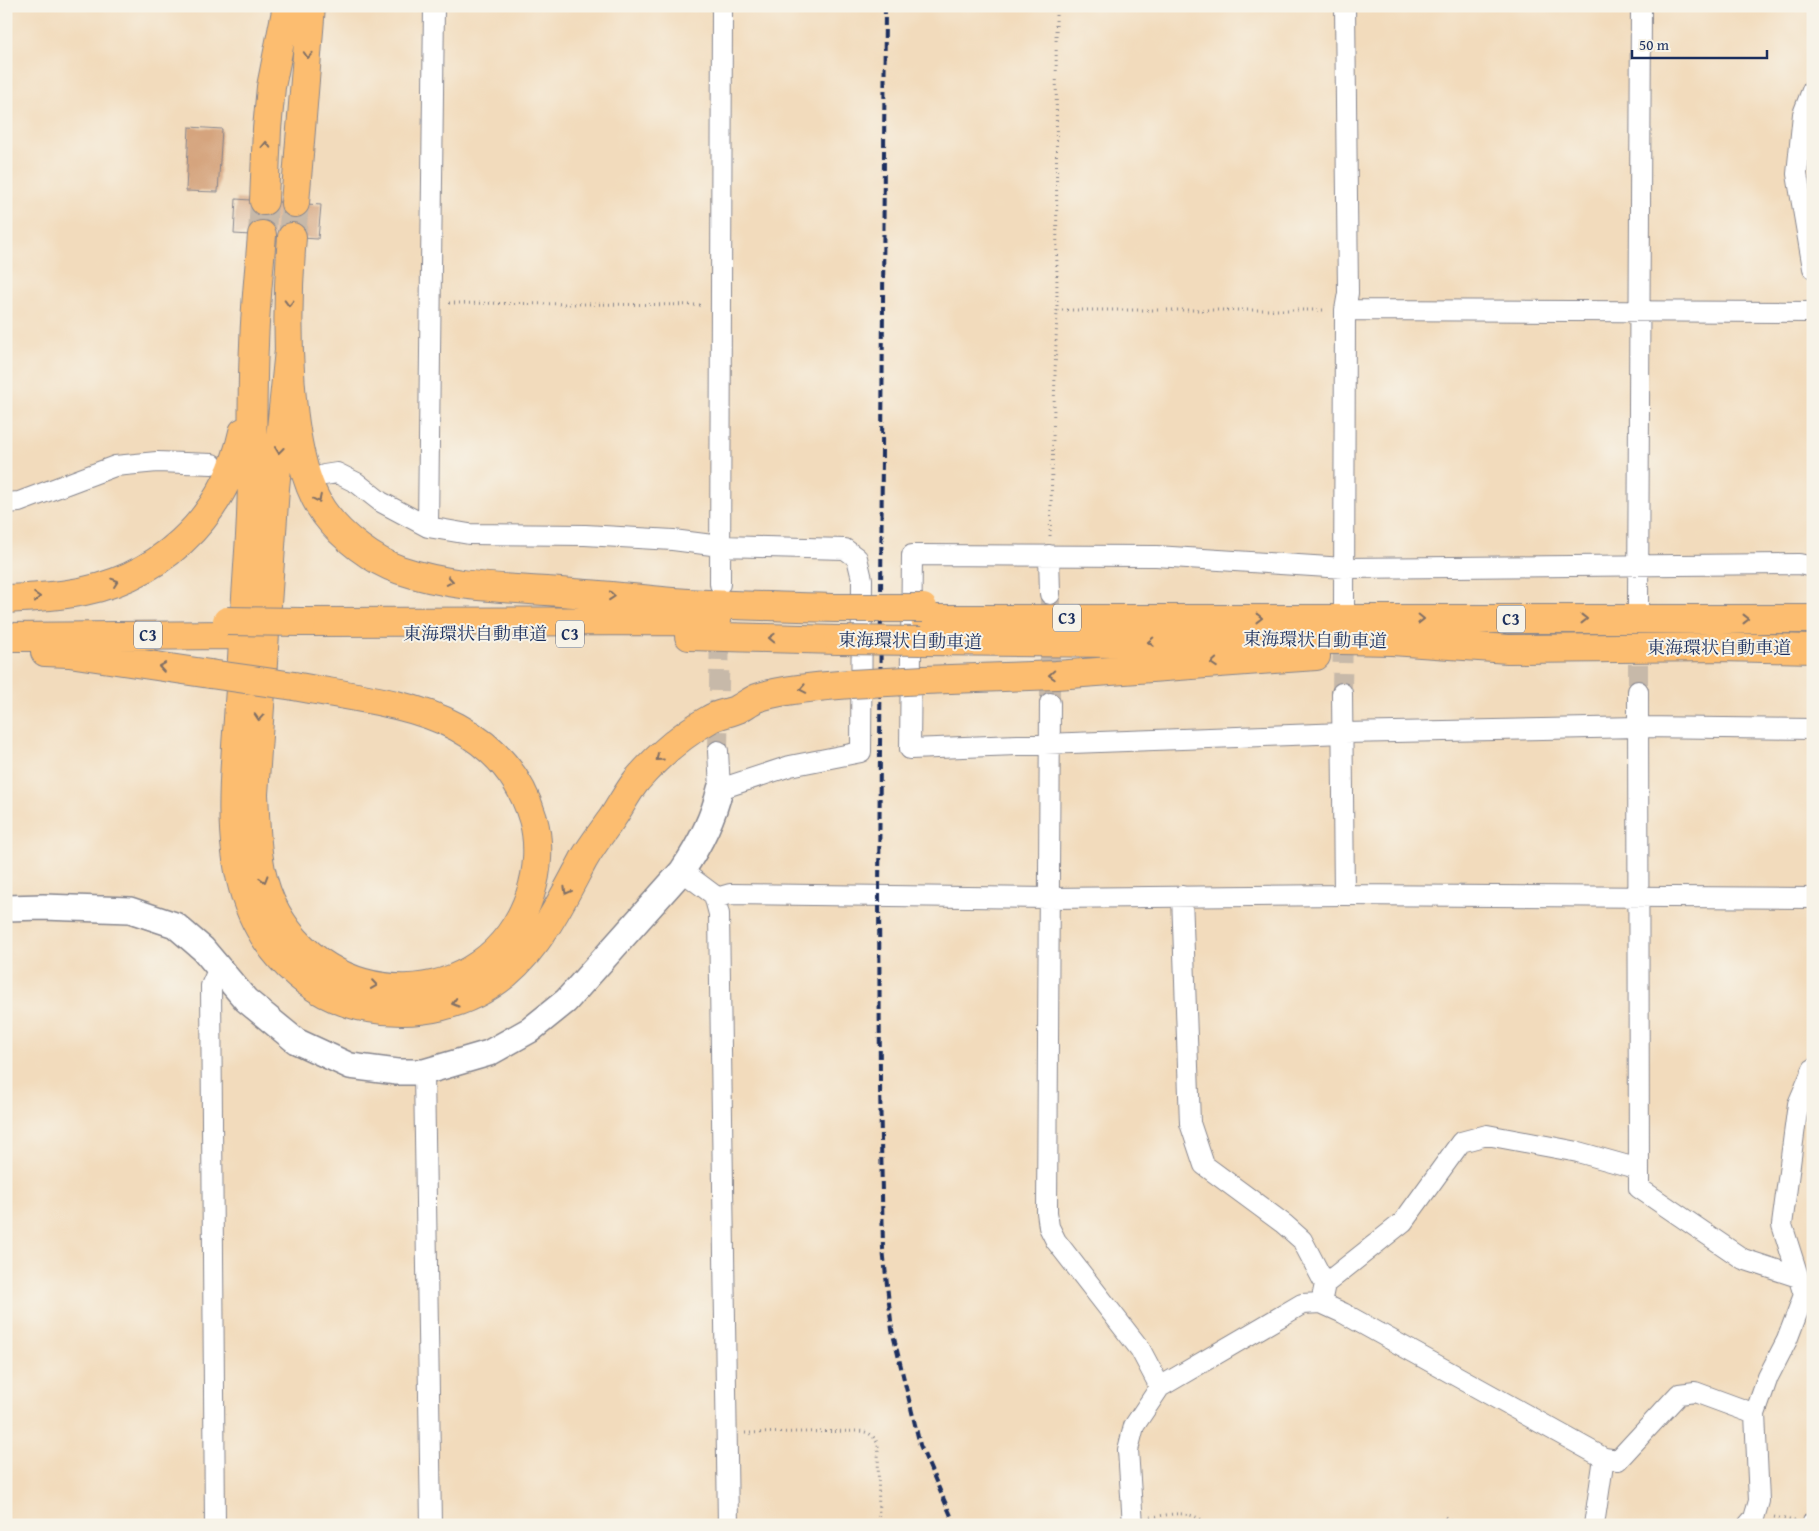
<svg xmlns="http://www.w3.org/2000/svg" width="1819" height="1531" viewBox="0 0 1819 1531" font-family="'Gentium Book Plus','Noto Serif JP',serif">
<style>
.building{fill:#d5a47e}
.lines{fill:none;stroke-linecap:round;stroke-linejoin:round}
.minor-tunnel{stroke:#c7b9a9;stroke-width:20;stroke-dasharray:20 10;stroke-linecap:butt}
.motorway-tunnel{stroke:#c7b9a9;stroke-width:28;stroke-dasharray:28 14;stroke-linecap:butt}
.minor-casing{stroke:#86858d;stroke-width:22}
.tertiary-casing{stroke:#86858d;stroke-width:28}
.motorway-casing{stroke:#86858d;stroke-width:30}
.path{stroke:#86858d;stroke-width:3;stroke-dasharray:1 4;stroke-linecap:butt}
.minor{stroke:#fff;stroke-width:20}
.tertiary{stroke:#fff;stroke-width:25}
.motorway{stroke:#fcbd6f;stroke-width:28}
.rail{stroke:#1b2f5e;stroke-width:4;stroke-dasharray:8 4;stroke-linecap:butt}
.motorway-bridge-casing{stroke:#86858d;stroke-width:30;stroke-linecap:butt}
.motorway-bridge{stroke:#fcbd6f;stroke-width:28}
.oneway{stroke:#806f66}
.labels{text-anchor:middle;stroke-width:4;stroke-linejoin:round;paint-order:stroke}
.shield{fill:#f7f3e8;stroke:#5d6a87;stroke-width:1}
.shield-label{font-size:16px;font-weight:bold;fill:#1b2f5e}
.street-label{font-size:18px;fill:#1b2f5e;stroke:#f7f3e8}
</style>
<rect width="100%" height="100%" fill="#f7f3e8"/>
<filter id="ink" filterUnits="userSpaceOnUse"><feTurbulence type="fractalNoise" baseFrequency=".02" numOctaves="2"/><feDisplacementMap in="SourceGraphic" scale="10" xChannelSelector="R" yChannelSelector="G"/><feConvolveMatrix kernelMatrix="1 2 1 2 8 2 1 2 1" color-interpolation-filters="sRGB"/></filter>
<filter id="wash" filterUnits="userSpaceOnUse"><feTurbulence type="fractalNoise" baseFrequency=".0096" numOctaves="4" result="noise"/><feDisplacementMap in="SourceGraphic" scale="20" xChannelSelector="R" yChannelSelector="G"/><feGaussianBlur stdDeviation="1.12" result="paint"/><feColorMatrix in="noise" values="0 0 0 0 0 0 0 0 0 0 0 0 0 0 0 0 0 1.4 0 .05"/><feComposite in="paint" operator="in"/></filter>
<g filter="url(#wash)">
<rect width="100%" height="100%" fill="#f2dbbc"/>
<g id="blocks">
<path class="building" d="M189,127L222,129L218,192L186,191Z
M236,199L321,205L318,239L234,234Z"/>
</g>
</g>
<g filter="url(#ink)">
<use href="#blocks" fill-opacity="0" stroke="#86858d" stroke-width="1"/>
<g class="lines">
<path class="minor-tunnel" d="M1050,594V703
M1638,634V691
M1342,693L1343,628
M718,751L720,623"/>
<path class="motorway-tunnel" d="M262,235L264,201
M292,237L295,203"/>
<defs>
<path id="minor" d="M1813,88L1803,114L1797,174L1813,268
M1345,310L1813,312
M324,475L337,473L357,483L381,502L428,527L469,534L585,535L673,540L720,546L845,549L857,558L862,579L861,752L790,766L720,789L718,751
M6,503L19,502L115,466L157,462L212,464
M428,527L434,6
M1049,555L1050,594
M1813,567L1799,564L1344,568L1156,556L912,555L910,749L1344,733L1639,727L1813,729
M720,584L722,6
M1344,606L1345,310L1348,293L1345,6
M1638,607L1641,6
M1638,691L1639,1188L1743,1259L1798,1277
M1342,693L1344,895
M1050,703L1047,1212L1049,1227L1056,1241L1140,1349L1160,1387
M682,871L714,895L719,914L728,1525
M1182,896L1190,1123L1204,1165L1284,1224L1302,1240L1325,1284L1321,1303
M716,898L730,894L1049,898L1344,895L1813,898
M424,1072L431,1525
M1325,1284L1403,1222L1461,1142L1487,1135L1578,1152L1639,1169
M1604,1458L1618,1460L1679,1394L1695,1392L1755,1414
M215,1525L211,986L219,968
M1133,1525L1128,1450L1134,1426L1160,1387L1302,1304L1321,1303L1343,1313L1604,1458L1594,1525
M1748,1525L1754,1518L1759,1501L1755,1414L1768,1377L1787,1340L1804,1295L1782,1225L1798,1104L1813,1069
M1812,1525L1813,1522"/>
<path id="tertiary" d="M6,908L43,907L130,910L175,925L203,949L246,1000L296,1041L350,1066L397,1072H424L489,1053L530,1030L566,1001L682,871C699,846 713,819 720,789"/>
<path id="motorway" d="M264,201L267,129L271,87L287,6
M295,203L311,6
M262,235C259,272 255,309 254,345C251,409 254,473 250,536C246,597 242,658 238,719C234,774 228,834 243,888C259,947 306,997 368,1008C418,1017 467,1006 506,974C542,943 562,900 584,859C592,845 603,831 613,817C621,805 628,791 637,780C657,757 683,734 710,719C718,714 729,713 738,709C744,706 750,701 757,698C780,689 826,686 851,684
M292,237C286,307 283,458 325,514C342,537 373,561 400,570C456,589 516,588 574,593C607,595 640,599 672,602C727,606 781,606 836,608
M289,350L275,488L254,794C256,830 256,869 271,902C324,1018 488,1018 530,895C538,871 540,843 533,819C521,778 494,747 457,727C411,702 345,696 294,686
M6,599C26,598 47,597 67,594C157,582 224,520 243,432
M925,619H1813
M302,622L717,621
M689,636L838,640
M6,637L229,635
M921,641L1120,643L1241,638L1392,641L1508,649L1720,647L1813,649
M45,652L69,653L210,674
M924,680L1056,675L1316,656"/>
</defs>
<use href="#minor" class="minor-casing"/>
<use href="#tertiary" class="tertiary-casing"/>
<use href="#motorway" class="motorway-casing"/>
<path class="path" d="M449,303L703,305
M1057,310H1326
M1050,536L1057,310L1056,6
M745,1433L859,1431C869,1432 873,1435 878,1444L879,1525
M1151,1517C1175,1514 1189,1509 1209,1525
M1445,1517L1459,1525
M1774,1517L1795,1521
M1086,1525L1115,1519"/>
<use href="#minor" class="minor"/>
<use href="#tertiary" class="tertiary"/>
<use href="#motorway" class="motorway"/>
<path class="rail" d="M885,6L879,896L880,1084L883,1249L892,1330L920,1445L955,1525"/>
<defs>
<path id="motorway-bridge" d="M836,608H923
M227,621L302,622
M838,640L921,641
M210,674L294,686
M851,684L924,680"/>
</defs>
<use href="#motorway-bridge" class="motorway-bridge-casing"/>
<use href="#motorway-bridge" class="motorway-bridge"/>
</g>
<defs><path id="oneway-chevron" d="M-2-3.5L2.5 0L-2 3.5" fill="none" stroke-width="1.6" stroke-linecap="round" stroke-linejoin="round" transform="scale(1.25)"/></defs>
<g class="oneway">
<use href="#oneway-chevron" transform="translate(308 55) rotate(94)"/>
<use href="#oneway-chevron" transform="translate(266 145) rotate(-88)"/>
<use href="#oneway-chevron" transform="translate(289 303) rotate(91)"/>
<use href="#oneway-chevron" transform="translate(279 450) rotate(96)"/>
<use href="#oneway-chevron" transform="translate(318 499) rotate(64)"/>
<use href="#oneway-chevron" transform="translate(450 581) rotate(10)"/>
<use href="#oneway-chevron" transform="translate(115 582) rotate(-19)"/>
<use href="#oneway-chevron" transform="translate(612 596) rotate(5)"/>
<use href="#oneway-chevron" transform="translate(37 597) rotate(-4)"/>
<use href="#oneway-chevron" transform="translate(1259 618) rotate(1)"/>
<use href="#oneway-chevron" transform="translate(1421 619) rotate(1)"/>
<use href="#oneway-chevron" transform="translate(1584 619)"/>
<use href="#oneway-chevron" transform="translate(1746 619)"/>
<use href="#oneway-chevron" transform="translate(772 638) rotate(-178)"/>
<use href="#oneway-chevron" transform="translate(1151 642) rotate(178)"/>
<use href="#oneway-chevron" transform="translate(1214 663) rotate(176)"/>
<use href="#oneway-chevron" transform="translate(162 667) rotate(-171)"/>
<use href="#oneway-chevron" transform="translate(1052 675) rotate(177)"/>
<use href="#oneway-chevron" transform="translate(803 689) rotate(169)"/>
<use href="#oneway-chevron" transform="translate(259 717) rotate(94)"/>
<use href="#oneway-chevron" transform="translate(659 758) rotate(138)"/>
<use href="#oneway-chevron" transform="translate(264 879) rotate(73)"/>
<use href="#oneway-chevron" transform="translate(567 891) rotate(119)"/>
<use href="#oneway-chevron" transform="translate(374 985) rotate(8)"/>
<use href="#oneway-chevron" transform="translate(455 1003) rotate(164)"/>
</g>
</g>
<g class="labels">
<g class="shield">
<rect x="1053" y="604.5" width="28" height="27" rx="4"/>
<rect x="1497" y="605.5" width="28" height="27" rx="4"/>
<rect x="556" y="620.5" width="28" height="27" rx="4"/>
<rect x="134" y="621.5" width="28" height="27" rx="4"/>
</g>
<g class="shield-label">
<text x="1067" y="624">C3</text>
<text x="1511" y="625">C3</text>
<text x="570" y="640">C3</text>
<text x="148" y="641">C3</text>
</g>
<g class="street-label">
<text x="475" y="640">東海環状自動車道</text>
<text transform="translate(1315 640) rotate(1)" y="6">東海環状自動車道</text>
<text transform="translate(910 641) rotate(1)" y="6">東海環状自動車道</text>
<text x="1719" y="654">東海環状自動車道</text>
</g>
</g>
<rect width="1819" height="1531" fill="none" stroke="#f7f3e8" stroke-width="25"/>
<path d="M1632 50v8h135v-8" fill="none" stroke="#1b2f5e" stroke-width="2.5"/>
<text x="1639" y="50" font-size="15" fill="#1b2f5e" stroke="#f7f3e8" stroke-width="4" paint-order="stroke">50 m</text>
</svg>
